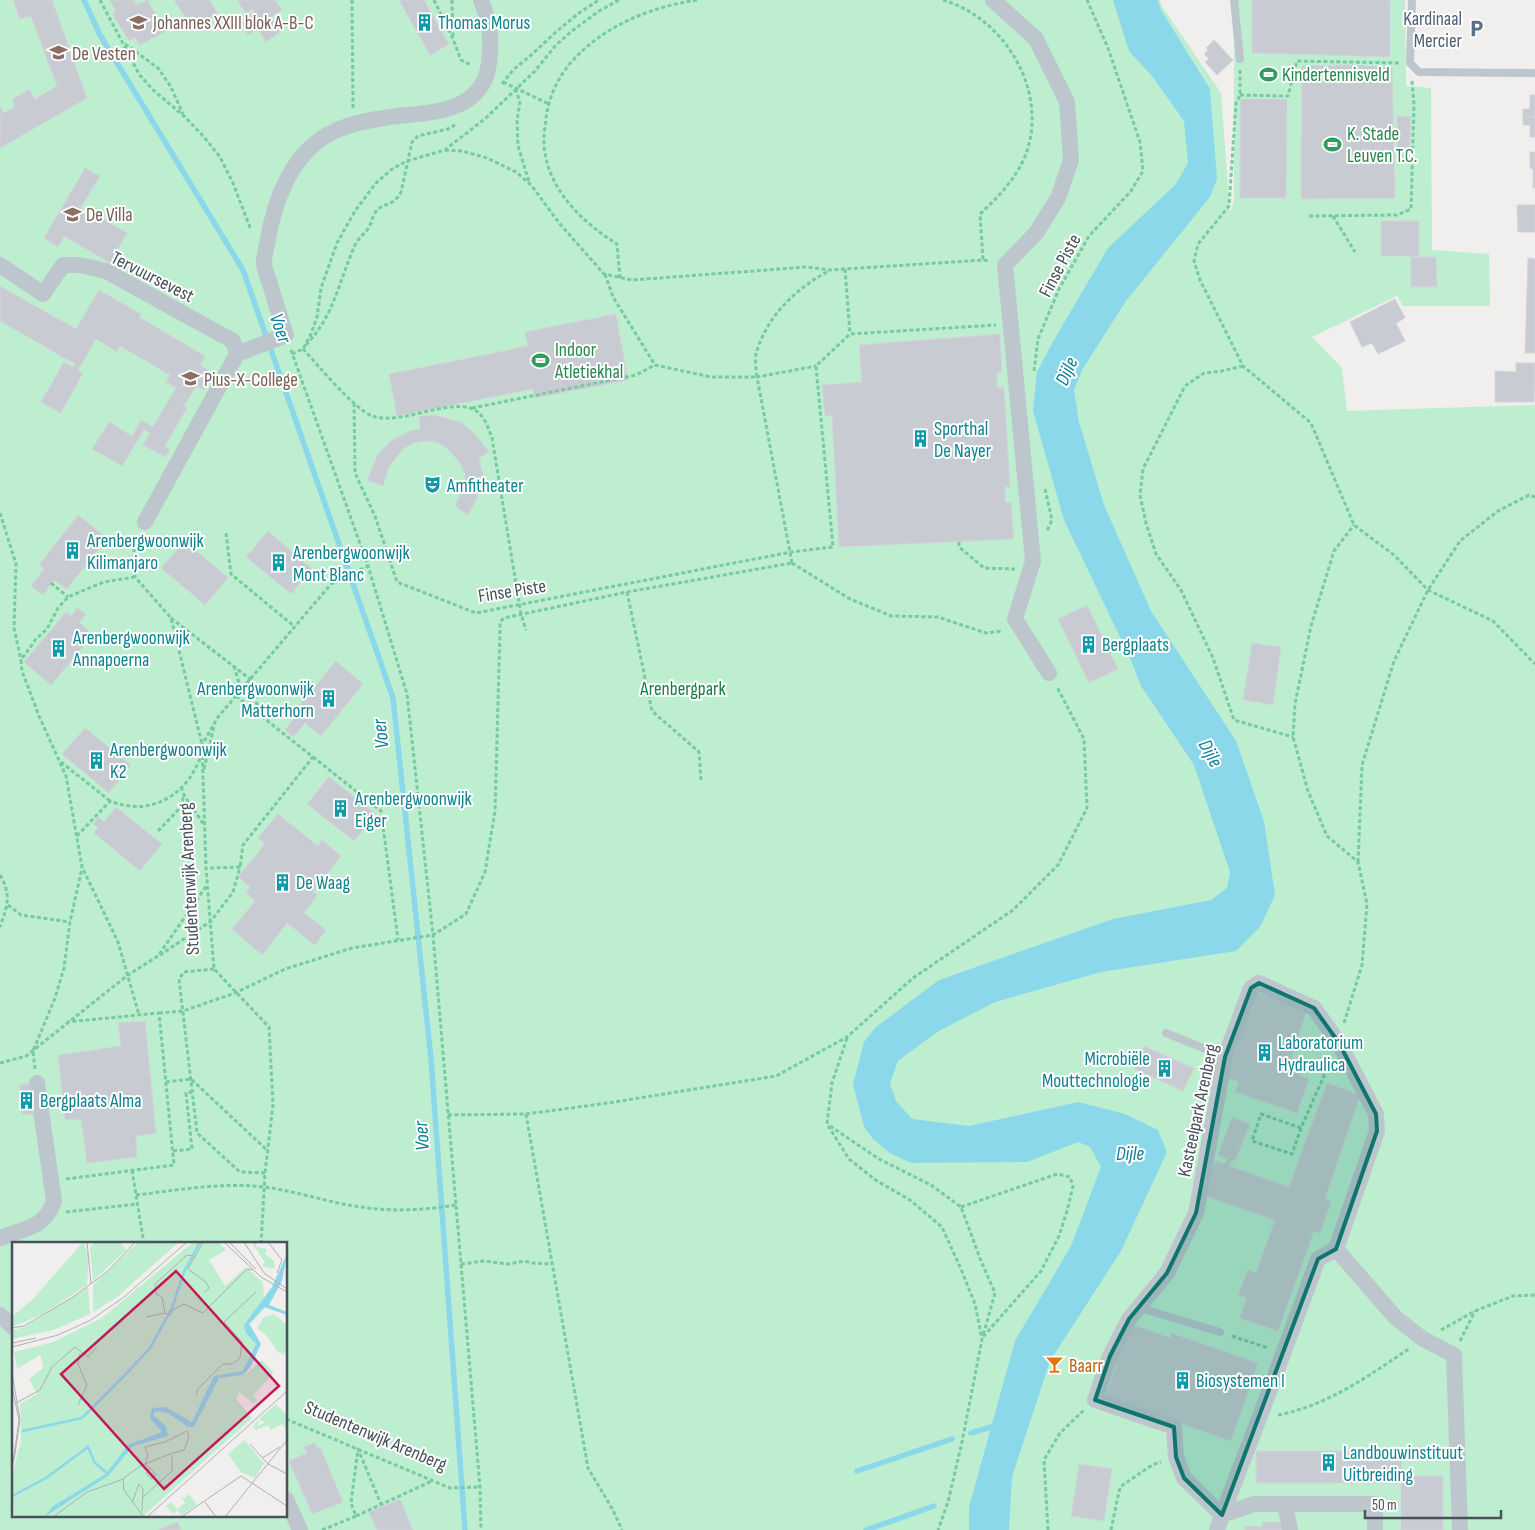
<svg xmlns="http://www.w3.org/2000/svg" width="1535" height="1530" viewBox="0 0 1535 1530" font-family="'Sofia Sans Condensed',sans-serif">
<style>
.green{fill:#bdeecf;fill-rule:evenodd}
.water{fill:#8bd8ea}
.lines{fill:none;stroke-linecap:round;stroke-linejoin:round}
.stream{stroke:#8bd8ea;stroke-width:5.5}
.building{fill:#c8cbd1;stroke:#d2d5da}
.path{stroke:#76cba0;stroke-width:3;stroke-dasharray:4 2.5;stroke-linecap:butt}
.lane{stroke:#bdc6cd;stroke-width:8}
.street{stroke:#bdc6cd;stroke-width:16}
.marked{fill:#0f766e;fill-opacity:0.2;stroke:#0f766e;stroke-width:4;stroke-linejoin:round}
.labels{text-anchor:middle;stroke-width:4;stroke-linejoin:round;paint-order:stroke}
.service-label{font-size:19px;fill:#4e5e75;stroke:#fff;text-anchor:end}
.education-label{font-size:19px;fill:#785e54;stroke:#fff;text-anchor:start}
.culture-label{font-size:19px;fill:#0d838f;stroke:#fff;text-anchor:start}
.leisure-label{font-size:19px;fill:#27864d;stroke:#fff;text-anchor:start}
.street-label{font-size:19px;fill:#47525b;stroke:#fff}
.park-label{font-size:19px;fill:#187c49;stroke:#fff}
.food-label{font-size:19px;fill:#c56008;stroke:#fff;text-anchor:start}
.water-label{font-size:20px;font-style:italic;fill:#0e7d98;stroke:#fff}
.inset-river{fill:none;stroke:#8bd8ea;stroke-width:2.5}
.inset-road{fill:none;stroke:#adb0b3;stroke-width:1}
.view{fill:#c2185b;fill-opacity:0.15;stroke:#c2185b;stroke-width:2.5}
.inset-edge{fill:none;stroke:#47525b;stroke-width:2.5}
</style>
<rect width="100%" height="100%" fill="#f1eeee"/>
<path class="green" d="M0,0H1160L1161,5L1221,93L1230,213L1234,200V0H1405L1406,86L1431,88L1432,250L1489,254L1490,306H1403L1397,296L1312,337L1342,368L1347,411L1535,405V1530H0ZM14,1244H286V1516H14Z"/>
<path class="water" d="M1113,0H1158L1161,10L1210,89L1217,179L1210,197L1126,301L1082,370L1074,390L1079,422L1104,505L1151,611L1236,741L1264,821L1275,895L1260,927L1236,951L1101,972L995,1002L937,1032L898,1061L890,1083L896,1101L912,1119L969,1126L1078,1102L1125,1114L1158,1130L1167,1152L1121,1251L1050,1361L1012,1477L1009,1530H969V1507L1015,1341L1071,1246L1101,1167L1090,1147L1078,1142L1027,1162L911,1163L890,1153L874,1140L864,1127L853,1084L864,1042L876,1027L939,980L1113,919L1211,900L1227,888L1230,872L1194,765L1141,686L1130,658L1064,520L1033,411L1037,372L1055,338L1108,248L1176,184L1188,163L1184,121L1152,76L1129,51Z"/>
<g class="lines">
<path class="stream" d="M84,0L100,35L243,270L393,698L431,1059L465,1530
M971,1433L991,1427
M857,1471L952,1439
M866,1530L934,1506"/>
</g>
<path class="building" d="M13,0H52L87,98L0,148V106L4,113L15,107L12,100L29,89L35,99L57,86L31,16L20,19Z
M109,0H134L136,5L147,0L166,31L140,45L134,37L129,41L112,14L116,11Z
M174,0H210L218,14L197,25L192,18L187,20Z
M237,0H275L282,10L271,17L280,32L266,42L258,29L248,35L239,21L254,12L253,9L245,13Z
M399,0H424L449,44L430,55Z
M1252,0H1390V57L1252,53Z
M1214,40L1233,60L1217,75L1205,62L1209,59L1204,54L1208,50L1206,48Z
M1349,65L1392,67L1395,198L1301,199L1302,66Z
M1530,95H1535V117H1523V109H1530Z
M1240,99H1287L1286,198H1240Z
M1397,116L1411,117L1409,162L1397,163Z
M1523,117H1535V137H1530V125H1523Z
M1530,152H1535V188H1533V169L1530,168Z
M85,168L100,176L79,210L99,222L101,218L127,233L110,263L64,236L58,247L44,238Z
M1517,205H1535V232H1518Z
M1381,221H1419V256H1381Z
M1411,257H1436L1437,287H1411Z
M1528,258L1535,259V353H1525Z
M0,286L76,329L99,290L141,314L139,317L205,356L200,365L214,374L204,390L196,386L184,406L187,408L165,446L170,449L165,457L143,445L150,433L144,430L122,466L92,449L109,422L132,436L141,420L153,427L176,388L166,382L170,375L120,346L117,352L96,339L78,370L83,373L61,413L41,402L64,362L73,367L75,364L0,321Z
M1395,299L1405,318L1396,323L1405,341L1378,354L1372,343L1362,347L1350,322Z
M616,314L628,380L535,398L533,389L397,416L389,374L528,346L525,332Z
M1000,334L1002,373H997V388L1004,387L1010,487H1005V502L1011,503L1014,539L839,547L832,416H825L822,385L862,382L859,345Z
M1516,363H1535L1534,402H1495V371L1516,372Z
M432,415L447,418L462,423L474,433L489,452L480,457L481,459L479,460L483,474L482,482L477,499L468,515L455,506L465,485V474L460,463L447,448L436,442L425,441L413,443L403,449L389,467L383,486L367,480L378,454L392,440L410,431L420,429L419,417Z
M78,515L107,538L67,589L54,580L43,595L31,586L44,569L39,565Z
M268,531L312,569L291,594L246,557Z
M185,541L228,578L205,605L161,568Z
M1087,605L1118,669L1089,683L1058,619Z
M77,608L86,614L79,622L93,635L51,685L24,662L66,612L71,616Z
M1252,643L1281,647L1273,705L1243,700Z
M336,661L363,684L321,736L305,723L293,737L285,730L296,716L293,713Z
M85,728L131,765L109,793L62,754Z
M329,777L376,814L354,841L307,804Z
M116,807L162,844L140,871L94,833L98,828L93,824L98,817L104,822Z
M278,814L318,846L322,840L341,856L313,892L317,895L304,913L326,930L315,945L287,923L262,955L232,929L255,901L246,893L250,887L238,877L265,844L258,838Z
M1256,992L1307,1010L1291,1058L1304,1063L1299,1075L1309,1079L1297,1113L1235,1092L1239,1082L1227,1078Z
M145,1021L156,1133L136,1136L137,1157L87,1163L81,1119L65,1120L58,1055L121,1046L118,1023Z
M1144,1046L1194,1068L1183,1091L1134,1069Z
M30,1083L33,1115L22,1114L19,1085Z
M1327,1083L1360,1095L1325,1199L1331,1201L1320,1233L1314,1231L1278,1331L1240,1318L1247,1298L1238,1295L1248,1270L1256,1273L1275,1220L1202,1195L1216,1161L1225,1164L1227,1159L1218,1155L1232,1117L1250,1124L1235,1161L1232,1160L1229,1166L1289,1187Z
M1131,1324L1170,1338L1171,1333L1258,1363L1231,1441L1105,1397L1117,1363L1111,1361L1115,1351L1121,1353Z
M314,1443L317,1448L320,1447L343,1502L312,1514L289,1461L307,1453L304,1447Z
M1256,1451H1402L1401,1483H1256Z
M1079,1464L1112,1469L1104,1521L1071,1516Z
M1401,1476H1443V1530H1401Z
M400,1499L413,1530H377L369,1512Z
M178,1522L181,1530H157Z
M1262,1522H1280L1282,1530H1245V1526L1262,1527Z"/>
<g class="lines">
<path class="path" d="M100,0L139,74L152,89L185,117L204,137L220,157L233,183L251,230
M352,0L353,108
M434,0L453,39L461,60L471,65
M452,0L453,36
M943,0C1008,19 1052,98 1023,161C1012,183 997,198 980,214L983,260
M125,44L158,68L171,87L183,114
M1240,70V95L1236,103L1229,206L1198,244L1194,261L1200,280L1243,366L1311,423L1354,525L1394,555L1428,590L1493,621L1535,664
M503,82L549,104
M502,84L514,69L529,57L557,31L579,13L599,0
M515,89L520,101L517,121L518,146L530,185
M1240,95L1288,96L1297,61L1400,63
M445,150L462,151L487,158L516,172L531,185L560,224L604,274L632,280L807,267L830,270L983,260L990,261
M1309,216L1397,215L1411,209L1414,104L1412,81
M1333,216L1355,252
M845,269L850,334
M605,274L613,297L655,365L711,377H757C756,370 755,361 756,354C766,317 796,288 829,271
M620,278L617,244C580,221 542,184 544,136C544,130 546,124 546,118C549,95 560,73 576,57C608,24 652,7 697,0
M306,345C334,316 339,281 355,245C358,238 365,234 369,227C372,222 372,217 375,213C381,202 393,208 401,192L412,142L418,136L448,129L455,125
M303,349C318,365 353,408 372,416C402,427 459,392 480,414C486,420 489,430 492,438L521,614L526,630
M291,350L368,566L407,694L433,935L480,1487L481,1530
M292,354L303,349L311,334L317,317L321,288L337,243L355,211L376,183L392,169L407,161L445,150L487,117L535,71L556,45L572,31L599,11L619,0
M1243,366L1222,371L1204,373L1185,386L1143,469L1140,495L1146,523L1156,554L1181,590L1213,658L1234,720L1293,737
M1034,371L1038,339L1059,289L1089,236L1131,191L1143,171L1140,142L1108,48L1087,0
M354,403L355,473L375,516L397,582L476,613L791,552L833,547L816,366L850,334L996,325
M472,408L636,375L655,365
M1045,489L1052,520L1047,531
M0,513L16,564L14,628L21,660
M226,533L231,574L295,627
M139,536L134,549L135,577L171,618L202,744
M959,542V547L984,568L1015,569
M102,556L115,564H135
M792,563L757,377L816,366
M792,563L850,599L891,616L938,617L986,633L1003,631
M135,577L104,582L68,597L58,608L47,629L36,639L21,660L22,671L39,716L66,776L82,867L118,942L139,1015
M51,583L68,597
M627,592L652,711L699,752L701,780
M171,618L250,679L255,699L261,714
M234,666L239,683V692
M236,696L313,757L243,845L240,867
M313,757L381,811L398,940
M61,762L110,801
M204,769L214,726
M181,787L184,795L204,825
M158,831L180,808L184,795
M77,836L110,801C140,813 169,805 189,779C194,772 198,763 202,755
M1358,862L1362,765L1394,661L1428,590L1460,541L1498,511L1529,495L1535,497
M0,875C12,895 7,907 0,927
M8,905L21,915L70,922
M160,955L211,921L233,892L240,867L206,868
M214,969L184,972L179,979L197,1133L240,1172L265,1173
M159,1013L183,1011L235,993L285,969L352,948L433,935L466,914L485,872L495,811L500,631V622L504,618L627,592L792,563
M1344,1023L1362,965L1367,904L1358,862L1327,836L1308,791L1293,737L1295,704L1311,626L1334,551L1354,525
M847,1038L832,1083L827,1124L849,1159L877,1181L910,1200L942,1227L961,1269L975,1304L982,1339L962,1442L948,1502L938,1530
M0,1063L26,1056L128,975L158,956L207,885
M35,1069L33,1051L55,998L64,968L70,922L82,868
M166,1082L191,1079L268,1151
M526,1114L588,1468L613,1510L622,1530
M448,1115L526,1114L608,1103L776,1076L847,1037L913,978L1013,910L1058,865L1087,808L1084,739L1057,687
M830,1126L879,1159L931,1185L961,1207L981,1261L995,1293L983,1336
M1301,1128L1261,1114L1252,1141L1292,1154L1301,1128L1330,1062
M173,1151L192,1149L186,1093L192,1092
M132,1170L144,1244
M66,1179L174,1165L159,1013L67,1022
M136,1195C178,1190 222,1182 264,1187C297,1191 329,1203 361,1207C393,1212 425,1210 456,1205
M961,1207L1057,1174L1070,1177L1073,1186L1067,1211L1059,1236L1041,1271L982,1338
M66,1212L137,1204
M261,1244L265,1173L273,1105L269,1027L214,969L206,868L202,745L218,717L331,584L368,566
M461,1264L484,1261L508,1264L525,1261L531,1263L552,1264
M1441,1330L1475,1311L1513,1296L1535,1295
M1232,1336L1268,1348
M1460,1341L1475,1311
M1278,1415C1327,1406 1370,1375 1410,1348
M286,1419L450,1488L480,1487
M356,1516L432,1481
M186,1517V1516
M322,1530L356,1516L351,1503L358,1449L381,1504
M1048,1530L1044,1460L1060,1433L1084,1410
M1111,1530L1120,1487L1152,1465L1161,1462"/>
<path class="lane" d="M1234,0L1240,59
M1412,0L1410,63L1419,72L1535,73
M1166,1033L1225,1057
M1140,1308L1220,1332"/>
<path class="street" d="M993,0L1036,39L1067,102L1071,160L1058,198L1036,233L1005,265L1033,561L1015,619L1049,673
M0,265L43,294L63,265H80L106,271L233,341L237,354
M145,522L237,354L286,335C280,318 275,301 270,284C268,278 264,269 264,262C264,256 266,250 267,244C274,201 292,150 335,131C352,123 371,120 390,117C429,112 483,114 489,63C492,39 490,23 481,0
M0,1238C25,1228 44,1229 54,1201L37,1083
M1336,1249L1396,1318L1423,1339L1454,1355L1460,1530
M0,1315L14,1328
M286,1499L300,1530
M1285,1504L1290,1530
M1217,1530L1222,1515L1263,1408L1318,1259L1336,1249L1377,1131L1376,1114L1339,1043L1314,1008L1259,983L1251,988L1225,1057L1196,1213L1167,1273L1129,1319L1110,1356L1095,1400L1174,1427L1176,1457L1184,1478L1222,1515L1254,1504H1375V1530"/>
</g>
<path class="marked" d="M1259,983L1314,1008L1339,1043L1376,1114L1377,1131L1336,1249L1318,1259L1222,1515L1184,1478L1176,1457L1174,1427L1095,1400L1110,1356L1129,1319L1167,1273L1196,1213L1225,1057L1251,988Z"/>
<defs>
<symbol id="university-bare" viewBox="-9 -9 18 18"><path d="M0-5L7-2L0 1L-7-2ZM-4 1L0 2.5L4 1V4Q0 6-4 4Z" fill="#8d6e63" stroke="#fff" stroke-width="2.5" paint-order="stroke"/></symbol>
<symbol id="building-bare" viewBox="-9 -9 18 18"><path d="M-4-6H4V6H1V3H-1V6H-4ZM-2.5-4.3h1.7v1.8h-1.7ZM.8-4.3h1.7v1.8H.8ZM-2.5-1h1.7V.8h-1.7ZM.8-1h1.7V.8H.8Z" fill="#0f9aa8" stroke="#fff" stroke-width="2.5" paint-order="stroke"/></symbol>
<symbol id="parking-bare" viewBox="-9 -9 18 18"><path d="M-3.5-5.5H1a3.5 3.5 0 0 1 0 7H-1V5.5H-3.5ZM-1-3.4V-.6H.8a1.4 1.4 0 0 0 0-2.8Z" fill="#5c6f8a" stroke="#fff" stroke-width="2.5" paint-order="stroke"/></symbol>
<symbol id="stadium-bare" viewBox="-9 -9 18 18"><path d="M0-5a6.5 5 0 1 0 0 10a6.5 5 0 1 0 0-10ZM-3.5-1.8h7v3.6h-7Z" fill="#2e9e5b" stroke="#fff" stroke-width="2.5" paint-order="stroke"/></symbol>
<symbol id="school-bare" viewBox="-9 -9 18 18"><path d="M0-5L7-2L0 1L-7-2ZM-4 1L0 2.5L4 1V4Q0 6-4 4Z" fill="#8d6e63" stroke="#fff" stroke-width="2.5" paint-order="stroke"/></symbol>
<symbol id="theatre-bare" viewBox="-9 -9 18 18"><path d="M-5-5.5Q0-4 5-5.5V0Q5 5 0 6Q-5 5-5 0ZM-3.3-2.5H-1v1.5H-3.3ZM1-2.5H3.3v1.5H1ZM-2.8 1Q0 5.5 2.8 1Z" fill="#0f9aa8" stroke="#fff" stroke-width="2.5" paint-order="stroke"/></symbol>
<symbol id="bar-bare" viewBox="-9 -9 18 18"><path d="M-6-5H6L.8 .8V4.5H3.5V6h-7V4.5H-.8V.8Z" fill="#e8710a" stroke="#fff" stroke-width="2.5" paint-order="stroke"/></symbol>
</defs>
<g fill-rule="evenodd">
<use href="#university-bare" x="126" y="10" width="25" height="25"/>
<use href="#building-bare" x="412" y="10" width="25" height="25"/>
<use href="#parking-bare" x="1464" y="16" width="25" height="25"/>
<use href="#university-bare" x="46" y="40" width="25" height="25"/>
<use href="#stadium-bare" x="1256" y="62" width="25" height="25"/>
<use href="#stadium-bare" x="1320" y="132" width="25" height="25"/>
<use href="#school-bare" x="60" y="202" width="25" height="25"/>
<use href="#stadium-bare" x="528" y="348" width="25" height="25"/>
<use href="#university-bare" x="178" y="366" width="25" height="25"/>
<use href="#building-bare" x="908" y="426" width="25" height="25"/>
<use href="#theatre-bare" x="420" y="472" width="25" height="25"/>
<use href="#building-bare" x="60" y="538" width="25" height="25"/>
<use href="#building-bare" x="266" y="550" width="25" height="25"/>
<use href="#building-bare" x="1076" y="632" width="25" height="25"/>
<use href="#building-bare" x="46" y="636" width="25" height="25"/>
<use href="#building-bare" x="316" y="686" width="25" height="25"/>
<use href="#building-bare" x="84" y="748" width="25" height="25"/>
<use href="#building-bare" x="328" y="796" width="25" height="25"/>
<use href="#building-bare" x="270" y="870" width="25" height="25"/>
<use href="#building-bare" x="1252" y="1040" width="25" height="25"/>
<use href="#building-bare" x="1152" y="1056" width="25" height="25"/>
<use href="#building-bare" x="14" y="1088" width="25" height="25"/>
<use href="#bar-bare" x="1042" y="1352" width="25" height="25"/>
<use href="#building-bare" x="1170" y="1368" width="25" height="25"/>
<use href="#building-bare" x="1316" y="1450" width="25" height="25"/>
</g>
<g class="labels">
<g class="service-label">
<text x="1462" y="25">Kardinaal<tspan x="1462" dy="22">Mercier</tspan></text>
</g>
<g class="education-label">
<text x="153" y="29">Johannes XXIII blok A-B-C</text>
<text x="72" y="60">De Vesten</text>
<text x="86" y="221">De Villa</text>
<text x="204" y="386">Pius-X-College</text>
</g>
<g class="culture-label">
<text x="438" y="29">Thomas Morus</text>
<text x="934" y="435">Sporthal<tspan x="934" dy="22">De Nayer</tspan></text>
<text x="447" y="492">Amfitheater</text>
<text x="87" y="547">Arenbergwoonwijk<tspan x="87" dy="22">Kilimanjaro</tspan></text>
<text x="293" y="559">Arenbergwoonwijk<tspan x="293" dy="22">Mont Blanc</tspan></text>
<text x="73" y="644">Arenbergwoonwijk<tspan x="73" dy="22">Annapoerna</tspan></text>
<text x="1102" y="651">Bergplaats</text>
<text x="314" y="695" text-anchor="end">Arenbergwoonwijk<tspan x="314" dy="22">Matterhorn</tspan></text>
<text x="110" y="756">Arenbergwoonwijk<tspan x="110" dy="22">K2</tspan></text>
<text x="355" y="805">Arenbergwoonwijk<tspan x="355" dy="22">Eiger</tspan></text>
<text x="296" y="889">De Waag</text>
<text x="1278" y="1049">Laboratorium<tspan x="1278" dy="22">Hydraulica</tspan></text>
<text x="1150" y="1065" text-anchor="end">Microbiële<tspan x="1150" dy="22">Mouttechnologie</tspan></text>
<text x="40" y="1107">Bergplaats Alma</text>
<text x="1196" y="1387">Biosystemen I</text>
<text x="1343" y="1459">Landbouwinstituut<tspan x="1343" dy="22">Uitbreiding</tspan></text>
</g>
<g class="leisure-label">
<text x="1282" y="81">Kindertennisveld</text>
<text x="1347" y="140">K. Stade<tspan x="1347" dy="22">Leuven T.C.</tspan></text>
<text x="555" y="356">Indoor<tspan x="555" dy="22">Atletiekhal</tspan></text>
</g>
<g class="street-label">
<text transform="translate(1059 265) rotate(-62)" y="7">Finse Piste</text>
<text transform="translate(153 276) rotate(27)" y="7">Tervuursevest</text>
<text transform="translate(512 590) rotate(-9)" y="7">Finse Piste</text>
<text transform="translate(188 879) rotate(-93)" y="7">Studentenwijk Arenberg</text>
<text transform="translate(1197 1110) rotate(-78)" y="7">Kasteelpark Arenberg</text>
<text transform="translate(376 1435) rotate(23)" y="7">Studentenwijk Arenberg</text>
</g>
<g class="park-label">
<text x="683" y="695">Arenbergpark</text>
</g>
<g class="food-label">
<text x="1069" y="1372">Baarr</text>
</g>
<g class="water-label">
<text transform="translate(281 328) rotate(71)" y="7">Voer</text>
<text transform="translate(1066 371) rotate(-66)" y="7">Dijle</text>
<text transform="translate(380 734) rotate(-96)" y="7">Voer</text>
<text transform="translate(1211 753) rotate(61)" y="7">Dijle</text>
<text transform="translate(421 1136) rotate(-94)" y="7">Voer</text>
<text x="1130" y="1160">Dijle</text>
</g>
</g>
<g transform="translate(12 1242)">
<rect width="275" height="275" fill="#f1eeee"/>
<path d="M71,0L77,14L75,43L31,72L0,85V75L22,56ZM82,0H108L114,8L81,39L78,6ZM126,0H167L105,55L81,70V43ZM181,0H206L214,8L197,18L213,44L234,25L251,41L253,66L238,82L248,104L233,133L250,118L262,131L241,153L245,158L241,161L227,150L224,157L240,176L130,275H2L0,235L9,199L8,162L25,152L17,137L31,126V122L28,113L5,127L2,110L41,100L90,76ZM244,0V5L255,7L253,12L262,19L263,27L250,24L253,20L240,1ZM76,45L78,72L41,88L0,97V88L13,85ZM262,72L275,83V107L272,111L275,114L266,110L254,93L245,86L252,75ZM264,162L275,173V189L270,182L259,188L256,183L244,188L240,184L244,185L242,182L247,178L245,185L253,180L247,177ZM232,198L252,221L243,236L229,230L216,212ZM177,252L185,263L169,273L166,268L161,272L154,264L159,260L165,267L173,261L169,255L173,256Z" fill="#bdeecf"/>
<path d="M275,12L270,39L257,63L275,70V73L252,65L237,82L249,102L238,126L230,133L207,136L182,185H176L156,171L143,169L141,173L154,184L156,194L121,204L96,234L32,275L41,264L94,232L116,203L150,190L138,176L140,166L153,165L180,180L202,134L231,129L244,102L234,91L232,83L260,45Z" fill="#8bd8ea"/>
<path class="inset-river" d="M10,189L70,176L113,133L138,106L160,66L172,30L188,0M0,254L34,236L76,205L83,221L96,232"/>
<path class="inset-road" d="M75,0L79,42M191,0L176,27L194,40L197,46L192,51M212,0L249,35L275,50M217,0L244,27M232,0L252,31L275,47M256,0L270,18L265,31M153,71L150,55L144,52L143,42L175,13L183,14M134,75L153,71L158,73L162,67L172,62L191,71L231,31L236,27L241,28M0,86L12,84L61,55L96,29L123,0M0,101L24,96M0,105L46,93L79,78L112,55L175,0M0,131L8,178L2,218M0,145L7,178L0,228M184,153L186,147L211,122H220L228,116L230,100L212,80L244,50M4,161L28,148L40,125L63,105L76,115L85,105M66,163L75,143L66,122L68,111M238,202L256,222L275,232M250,216L268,205M111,237L112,248L132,275M131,255L160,229V213M193,260L204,275M120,261L127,242L131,247L130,269M41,275L75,250L109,238L127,225L133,222L158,212L172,208L177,195L175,189L153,200L133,205L136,213L133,222L136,224L144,233L139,237L134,231L138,226M135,275L275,149M169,275L229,234L275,264M213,275L275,198"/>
<path class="view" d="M164,29L267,144L152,247L49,132Z"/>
<rect width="275" height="275" class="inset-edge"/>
</g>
<path d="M1365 1510v8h136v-8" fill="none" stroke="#47525b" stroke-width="2.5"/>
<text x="1372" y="1510" font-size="15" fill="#47525b" stroke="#ffffff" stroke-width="4" paint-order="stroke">50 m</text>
</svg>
